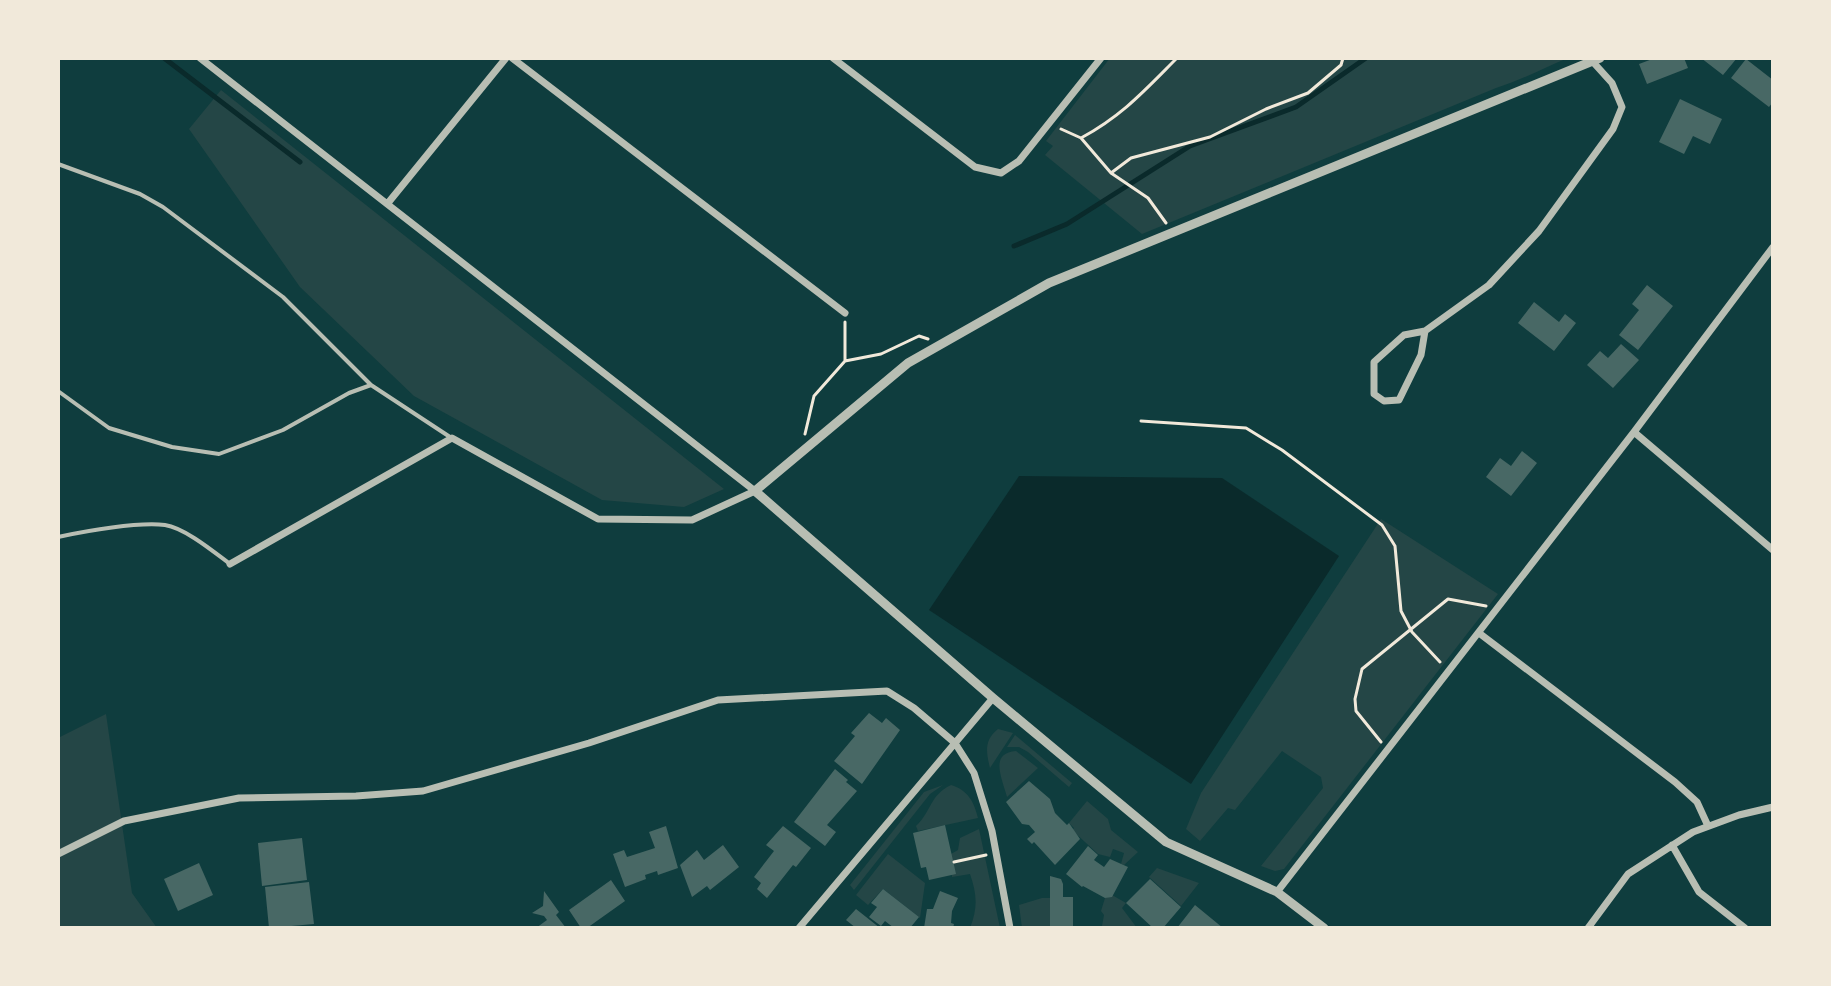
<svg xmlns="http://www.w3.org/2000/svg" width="1831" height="986" viewBox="0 0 1831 986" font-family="'Fira Sans',sans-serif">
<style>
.green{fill:#244646}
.water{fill:#0a2a2b}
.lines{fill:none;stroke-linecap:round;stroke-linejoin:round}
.stream{stroke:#0a2a2b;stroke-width:5}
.building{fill:#486865}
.path{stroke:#f1e9da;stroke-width:3}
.service{stroke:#b8beb3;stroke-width:4}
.minor{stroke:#b8beb3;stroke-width:7}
.tertiary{stroke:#b8beb3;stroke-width:9}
</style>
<rect width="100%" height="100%" fill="#0f3d3e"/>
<path class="green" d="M1110,58H1568C1543,68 1522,80 1496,88L1142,234L1045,155L1053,146L1046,141Z
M221,90L724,489L684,507L602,500L414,396L300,287L189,129Z
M1381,519L1498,594L1284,869L1275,871L1261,866L1323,788L1321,777L1282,751L1235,810L1228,808L1200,841L1186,829L1201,793Z
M106,714L132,893L157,928H58V738Z
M998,729L1013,733L990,768C986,752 984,740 998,729Z
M1015,735L1072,783L1069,787L1028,752L1019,747H1007Z
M1016,751L1038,768L1007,797C1002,778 989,753 1016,751Z
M943,785L930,794L854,890L850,885L924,792Z
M951,785C968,790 974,802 978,818L918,831L916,826C932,811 929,796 951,785Z
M1087,801L1108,819L1111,830L1138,852L1124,865L1121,864L1124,853L1113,849L1110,857L1098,854L1072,830L1074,828L1069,823Z
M979,829L1000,928H970C978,908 977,894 970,874L952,877L951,854L958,850L960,838Z
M888,854L925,883L920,918L883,889L868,905L856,895Z
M1157,868L1199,883L1181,906L1149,877Z
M1112,895L1126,903L1122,908L1137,928L1102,926L1104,915L1101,911L1105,898Z
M1042,898H1050V928H1022L1019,905Z"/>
<path class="water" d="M1019,476L1222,478L1339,556L1191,784L929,610Z"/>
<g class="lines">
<path class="stream" d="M164,58L300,162
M1014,246L1067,224L1190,146L1296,107L1366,58"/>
</g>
<path class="building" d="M1655,58H1684L1688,68L1647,84L1639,64Z
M1701,58H1737L1723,75Z
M1746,59L1773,80V102L1769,107L1731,78Z
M1680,99L1722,119L1710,144L1693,136L1684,154L1659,142Z
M1647,285L1673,306L1638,350L1619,335L1639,310L1632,304Z
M1534,302L1559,322L1565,314L1576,323L1554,351L1518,323Z
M1621,344L1639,360L1613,388L1587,365L1600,351L1608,358Z
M1522,451L1537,463L1511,496L1486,477L1500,458L1511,466Z
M869,713L882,723L886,718L900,730L862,784L834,761L855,736L851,733Z
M835,769L848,780L846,782L857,791L827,825L836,832L825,846L794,822Z
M1029,781L1050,799L1055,813L1067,825L1069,823L1080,839L1055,865L1034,842L1032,844L1027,839L1035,832L1029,825L1022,824L1006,802Z
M945,825L956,874L929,880L926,867L921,868L913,833Z
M666,826L678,868L658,875L657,871L645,875L646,879L625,887L613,854L624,850L627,857L655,848L649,832Z
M783,826L811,848L796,867L793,865L767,898L757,889L761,883L754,877L774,851L766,845Z
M302,838L307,880L262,886L258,843Z
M723,845L739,867L710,890L707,886L692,897L680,865L697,850L704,860Z
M1088,846L1098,855L1094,860L1104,867L1110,859L1128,867L1112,897L1105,898L1083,886L1082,887L1066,874Z
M199,863L213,895L178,911L164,879Z
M1050,876L1061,879L1063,884V897H1073V928H1050Z
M1150,879L1181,907L1163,928H1153L1126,903Z
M611,880L625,901L587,928H581L569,910Z
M309,882L314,924L269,928L265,887Z
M883,889L919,917L910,928H894L885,921L881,926L869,917L877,907L871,903Z
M544,891L559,912L556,915L566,928H536L547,920L544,916L532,913L543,906Z
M940,891L958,898L952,911L951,923L954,924L953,928H924L927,909H933Z
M1195,905L1223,928H1177Z
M856,909L880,928H856L846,920Z"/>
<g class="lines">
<path class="path" d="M1061,129L1081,138L1111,173L1148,198L1166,223
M1081,138C1123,115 1144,91 1177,58
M1111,173L1131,158L1210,137L1266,109L1308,93L1341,65L1343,58
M845,361L881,354L919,336L928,339
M1141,421L1246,428L1282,450L1382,525L1395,546L1401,611L1412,632L1440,662
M805,434L814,396L845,361V322
M1381,742L1356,711L1355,699L1362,669L1448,599L1486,606
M954,862L986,855"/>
<path class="service" d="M58,164L140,194L163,207L283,297L371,385L450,437
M58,391L109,428L172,447L219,454L283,430L349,393L371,385
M58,537C87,531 137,522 165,525C185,528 214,552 230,564"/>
<path class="minor" d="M200,58L755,491L692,520L598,519L452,438L230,564
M512,58L845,313
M833,58L975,167L1001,173L1019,161L1101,58
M388,203L506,58
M1425,331L1421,355L1399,400L1384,401L1374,394V362L1404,335L1425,331L1489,285L1539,231L1613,129L1622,107L1612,83L1593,62
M1634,432L1773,550
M1479,633L1675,782L1697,802L1708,826
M1672,845L1699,892L1745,928
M58,854L124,821L239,798L356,796L423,791L589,743L718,700L887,691L914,708L955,743L974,773L992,831L1010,928
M1277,892L1634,432L1773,247
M799,928L993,698
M1588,928L1628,874L1693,832L1739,815L1773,807"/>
<path class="tertiary" d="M1324,928L1277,892L1166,842L993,698L755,491L908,363L1049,283L1600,58"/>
</g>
<rect width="1831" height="986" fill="none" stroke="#f1e9da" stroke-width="120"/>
</svg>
